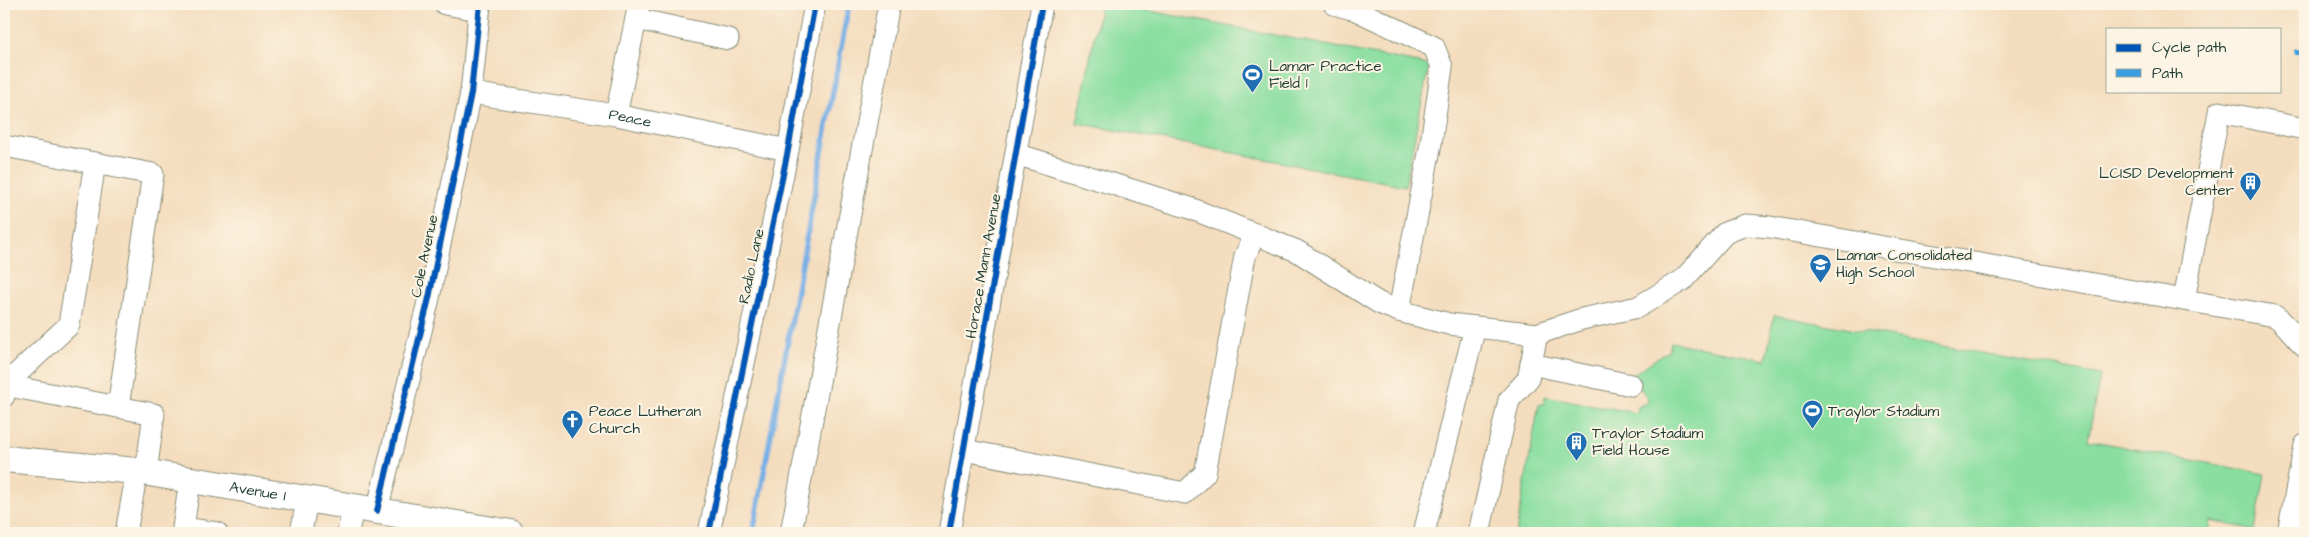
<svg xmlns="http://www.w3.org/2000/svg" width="2309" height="537" viewBox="0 0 2309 537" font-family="'Architects Daughter',sans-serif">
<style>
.green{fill:#89dea0;stroke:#548e6a}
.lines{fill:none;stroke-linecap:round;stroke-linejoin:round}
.stream{stroke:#74aee5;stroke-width:5.5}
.minor-casing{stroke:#8a8d79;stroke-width:23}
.major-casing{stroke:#8a8d79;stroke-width:28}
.minor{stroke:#fff;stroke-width:21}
.major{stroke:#fff;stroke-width:26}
.quiet{stroke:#3c9ee2;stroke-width:5;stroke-dasharray:10 5;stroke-linecap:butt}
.cycleway-casing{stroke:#fcf5e5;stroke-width:9}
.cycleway{stroke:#0057b8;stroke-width:6}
.labels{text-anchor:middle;stroke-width:4;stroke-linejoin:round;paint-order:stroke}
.poi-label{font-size:15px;fill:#1f3d34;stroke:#fcf5e5;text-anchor:start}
.street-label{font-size:15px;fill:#1f3d34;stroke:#fcf5e5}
</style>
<rect width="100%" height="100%" fill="#fcf5e5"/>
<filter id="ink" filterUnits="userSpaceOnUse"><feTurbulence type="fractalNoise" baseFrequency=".02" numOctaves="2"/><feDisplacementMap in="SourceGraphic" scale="10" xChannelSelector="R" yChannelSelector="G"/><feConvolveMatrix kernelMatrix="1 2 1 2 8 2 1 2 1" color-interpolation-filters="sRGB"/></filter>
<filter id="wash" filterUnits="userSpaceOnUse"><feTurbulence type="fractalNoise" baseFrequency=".0096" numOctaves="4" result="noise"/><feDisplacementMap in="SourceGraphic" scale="20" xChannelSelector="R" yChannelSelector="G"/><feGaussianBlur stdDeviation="1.12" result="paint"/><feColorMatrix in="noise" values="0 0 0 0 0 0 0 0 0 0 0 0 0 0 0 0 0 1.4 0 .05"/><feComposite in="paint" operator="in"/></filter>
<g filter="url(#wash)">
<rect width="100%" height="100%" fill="#f4ddbe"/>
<path class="green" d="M1101,4H1114L1429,65L1405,186L1077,123Z
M1774,315L2100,375L2088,440L2265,474L2255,530L2211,521L2209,533H1516L1539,404H1544L1545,396L1637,413L1638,407L1649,401L1632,375L1669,350L1671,342L1766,360Z"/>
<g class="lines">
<path class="stream" d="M753,533L849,4"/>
</g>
</g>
<g filter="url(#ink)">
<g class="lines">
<defs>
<g id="minor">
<path d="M445,4L479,10"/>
<path d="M1334,4L1356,10L1434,47L1442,67L1431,143L1399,311"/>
<path d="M636,19L728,39"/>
<path id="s1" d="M471,93L616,115L788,150"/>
<path d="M616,115L639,4"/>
<path d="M4,146L153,174L118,407L4,385"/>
<path d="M1016,154L1190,208L1297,251L1379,303L1399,311L1449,324L1537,334L1582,319L1638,307L1683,280L1725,233L1745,225L1770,227L2275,316C2287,324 2294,337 2305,346"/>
<path d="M2184,300L2219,112L2305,129"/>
<path d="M1531,364L1631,385"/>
<path d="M4,396L5,385L69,325L95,163"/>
<path d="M118,407L154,414L146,472"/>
<path d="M964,450L1185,493L1205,473L1245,256L1255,234"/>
<path d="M190,480L183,528L217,533"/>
<path d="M377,511L429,298L471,93L480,4"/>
<path d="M126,533L137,471"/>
<path d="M301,533L307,500"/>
<path d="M348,533L353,507"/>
<path d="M709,533L788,150L815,4"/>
<path d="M791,533L889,4"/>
<path d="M949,533L1042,4"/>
<path d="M1424,533L1475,327"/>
<path d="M1479,533L1509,400L1528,379L1537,334"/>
<path d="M2288,533L2305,445"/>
</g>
<g id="major">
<path id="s2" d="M4,459L137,471L511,533"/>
</g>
</defs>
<use href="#minor" class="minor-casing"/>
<use href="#major" class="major-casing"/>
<use href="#minor" class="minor"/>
<use href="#major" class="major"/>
<path class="quiet" d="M1675,8L1676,4
M2294,52L2305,54"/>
<defs>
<path id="cycleway" d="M377,511L429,298L471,93L480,4
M709,533L788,150L815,4
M949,533L1042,4"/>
</defs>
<use href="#cycleway" class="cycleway-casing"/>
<use href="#cycleway" class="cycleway"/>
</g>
</g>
<defs>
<symbol id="stadium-pin" viewBox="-11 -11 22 30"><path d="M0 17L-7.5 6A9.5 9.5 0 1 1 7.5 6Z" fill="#1f6fb2" stroke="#fcf5e5"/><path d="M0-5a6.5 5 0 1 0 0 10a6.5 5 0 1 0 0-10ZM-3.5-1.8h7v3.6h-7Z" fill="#fff"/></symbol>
<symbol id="building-pin" viewBox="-11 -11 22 30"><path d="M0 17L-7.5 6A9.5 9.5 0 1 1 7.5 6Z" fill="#1f6fb2" stroke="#fcf5e5"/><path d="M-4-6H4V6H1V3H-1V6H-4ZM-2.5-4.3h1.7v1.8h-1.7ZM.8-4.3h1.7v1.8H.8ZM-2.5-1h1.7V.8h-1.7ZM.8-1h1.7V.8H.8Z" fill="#fff"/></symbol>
<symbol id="school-pin" viewBox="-11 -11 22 30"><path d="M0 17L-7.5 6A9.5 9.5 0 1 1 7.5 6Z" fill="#1f6fb2" stroke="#fcf5e5"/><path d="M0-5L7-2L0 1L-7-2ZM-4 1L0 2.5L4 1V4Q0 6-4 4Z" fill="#fff"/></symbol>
<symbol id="church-pin" viewBox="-11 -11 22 30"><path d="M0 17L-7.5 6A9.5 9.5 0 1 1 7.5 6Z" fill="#1f6fb2" stroke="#fcf5e5"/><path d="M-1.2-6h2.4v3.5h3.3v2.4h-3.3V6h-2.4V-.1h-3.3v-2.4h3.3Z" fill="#fff"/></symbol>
</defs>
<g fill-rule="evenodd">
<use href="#stadium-pin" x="1240" y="62" width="25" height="34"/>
<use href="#building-pin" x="2238" y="170" width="25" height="34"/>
<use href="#school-pin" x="1808" y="252" width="25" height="34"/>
<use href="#stadium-pin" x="1800" y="398" width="25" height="34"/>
<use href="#church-pin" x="560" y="408" width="25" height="34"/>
<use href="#building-pin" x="1564" y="430" width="25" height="34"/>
</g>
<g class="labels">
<g class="poi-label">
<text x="1269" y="71">Lamar Practice<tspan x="1269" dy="17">Field 1</tspan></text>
<text x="2234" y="178" text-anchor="end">LCISD Development<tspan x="2234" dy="17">Center</tspan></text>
<text x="1836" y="260">Lamar Consolidated<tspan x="1836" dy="17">High School</tspan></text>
<text x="589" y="416">Peace Lutheran<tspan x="589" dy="17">Church</tspan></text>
<text x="1828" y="416">Traylor Stadium</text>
<text x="1592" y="438">Traylor Stadium<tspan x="1592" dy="17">Field House</tspan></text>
</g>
<g class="street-label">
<text dy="5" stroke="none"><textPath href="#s1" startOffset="161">Peace</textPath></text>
<text transform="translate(424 256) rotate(-78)" y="5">Cole Avenue</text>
<text transform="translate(751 266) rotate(-78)" y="5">Radio Lane</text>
<text transform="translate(983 266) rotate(-80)" y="5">Horace Mann Avenue</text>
<text dy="5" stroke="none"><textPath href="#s2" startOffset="256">Avenue I</textPath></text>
</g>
</g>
<rect width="2309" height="537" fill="none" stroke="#fcf5e5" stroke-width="20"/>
<rect x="2106" y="28" width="175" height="65" fill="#fcf5e5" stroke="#a4ab9e"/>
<rect x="2116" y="44" width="25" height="8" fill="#0057b8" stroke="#a4ab9e"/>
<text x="2152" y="52" font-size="15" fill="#1f3d34">Cycle path</text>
<rect x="2116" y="69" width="25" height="8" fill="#3c9ee2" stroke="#a4ab9e"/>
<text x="2152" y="78" font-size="15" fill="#1f3d34">Path</text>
</svg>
